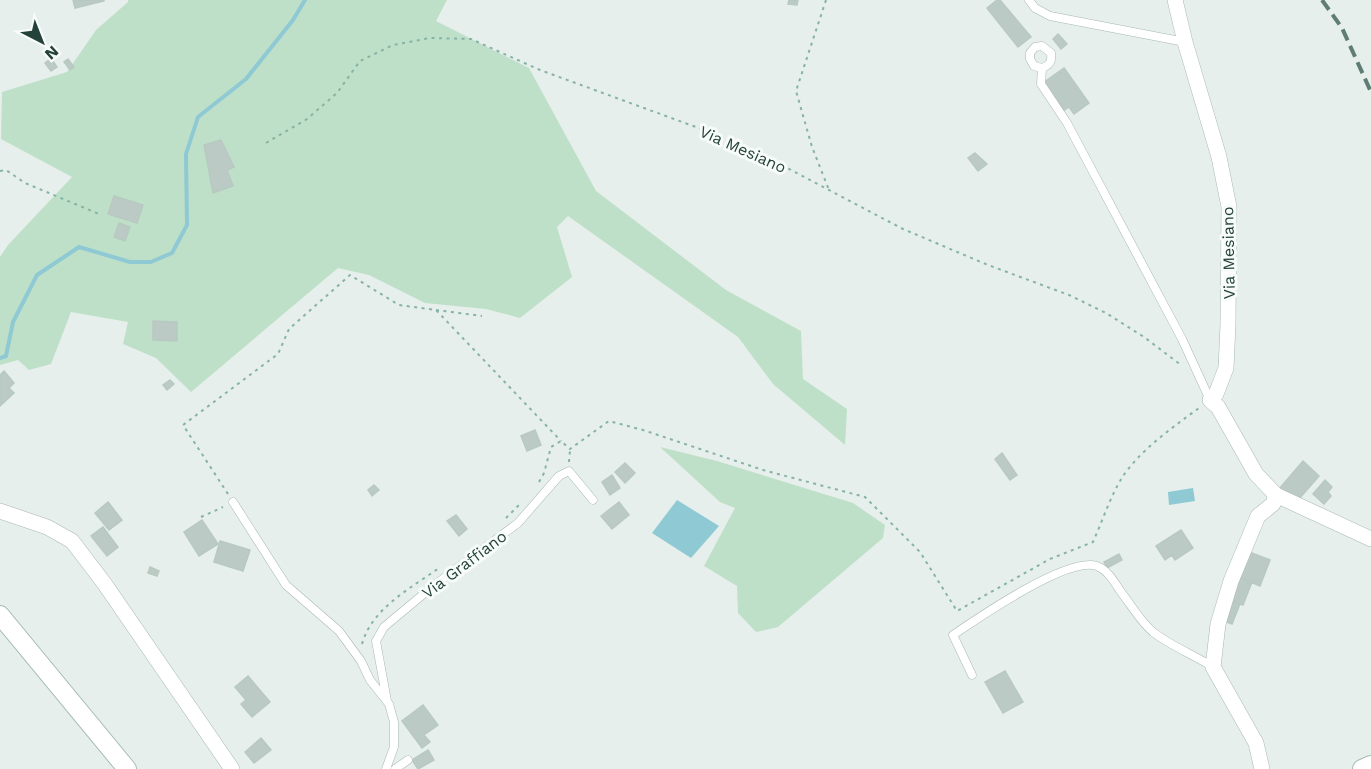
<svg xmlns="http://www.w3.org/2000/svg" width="1371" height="769" viewBox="0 0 1371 769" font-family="'Work Sans',sans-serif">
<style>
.green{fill:#bfe0c8}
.water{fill:#8ec9d4}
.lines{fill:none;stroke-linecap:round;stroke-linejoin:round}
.stream{stroke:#8ec9d4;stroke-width:4}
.building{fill:#bbcac4;stroke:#b8c9c2;stroke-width:1.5}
.lane-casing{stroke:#a8b8b2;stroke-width:9}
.street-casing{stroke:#a8b8b2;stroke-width:16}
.secondary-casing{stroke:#a4bbb3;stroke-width:20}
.path{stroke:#86b3a5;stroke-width:2;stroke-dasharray:3 4.5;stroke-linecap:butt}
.lane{stroke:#fff;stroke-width:8}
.street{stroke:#fff;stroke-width:15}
.secondary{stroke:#fff;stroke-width:18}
.rail{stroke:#5f7d75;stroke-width:4;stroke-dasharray:12 6;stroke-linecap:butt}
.labels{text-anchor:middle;stroke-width:6;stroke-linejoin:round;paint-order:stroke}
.street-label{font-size:16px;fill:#24423a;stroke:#f7fbf9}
</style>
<rect width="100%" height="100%" fill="#e6efeb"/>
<path class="green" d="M128,0H447L436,21L529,68L596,191L726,290L801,331L803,379L847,409L845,445L773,384L738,337L568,216L557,227L572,277L520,318L486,309L425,303L369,275L338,268L191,392L156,358L123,344L128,322L71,312L51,364L29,370L18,360L0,365V257L8,245L72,177L1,139L2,92L67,72L96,30L128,2Z
M660,447L717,461L853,503L885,525L883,538L778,627L756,632L738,613L737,586L704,566L735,508L720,502Z"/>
<path class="water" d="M1193,488L1195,501L1169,505L1168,492Z
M677,500L719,526L691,558L652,533Z"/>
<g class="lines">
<path class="stream" d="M0,358L6,356L13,322L37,275L79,247L130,262H151L172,253L187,225L186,154L198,117L246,79L293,20L305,0"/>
</g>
<path class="building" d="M73,0H104V1L75,8Z
M789,0H798L797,5L788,4Z
M997,0H1000L1031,37L1018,47L987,8Z
M1058,34L1067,44L1061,49L1053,39Z
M51,58L57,67L51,71L45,63Z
M68,59L74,67L70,70L64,62Z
M1064,68L1089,103L1074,114L1069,107L1063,111L1043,83Z
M221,140L234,167L227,170L233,186L213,193L204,145Z
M975,153L987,164L978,171L968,158Z
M114,196L143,205L137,223L108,214Z
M119,223L130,227L125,241L114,237Z
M153,321L177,322V341L153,340Z
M4,371L14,383L9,388L14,393L0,406V375Z
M170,380L174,384L167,390L163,385Z
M535,430L541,445L527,451L521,436Z
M1002,453L1017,475L1010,480L995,459Z
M1303,461L1319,476L1298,500L1279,489Z
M625,463L635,473L625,483L615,472Z
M612,475L620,488L610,495L602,482Z
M1325,480L1332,487L1328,492L1331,496L1324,504L1313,494Z
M374,485L379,490L372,496L368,490Z
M108,502L122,520L109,530L95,513Z
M619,502L629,515L612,529L601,516Z
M456,515L467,529L459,536L447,521Z
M202,520L218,544L199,556L184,532Z
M103,527L118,547L107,556L91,536Z
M1181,530L1193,548L1175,560L1172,555L1165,560L1156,546Z
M220,541L250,550L243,571L214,562Z
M1249,552L1270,560L1260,586L1239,577Z
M1119,554L1122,560L1107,568L1104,562Z
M150,567L159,571L157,576L148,573Z
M1239,577L1252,582L1243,605L1230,600Z
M1230,600L1240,604L1232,624L1222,620Z
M1005,671L1023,702L1003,713L985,682Z
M248,676L270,702L252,717L241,704L246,700L235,687Z
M423,705L438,725L424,735L430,742L422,748L402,721Z
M261,738L271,750L254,763L245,752Z
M428,750L434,760L418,769L412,760Z"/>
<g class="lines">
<defs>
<path id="lane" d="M1029,0L1035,8L1050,16L1185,42
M1042,68L1034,66L1030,59V53L1035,47L1042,46L1051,53C1052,62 1050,65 1042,68L1041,84L1067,123L1182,339L1210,400
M233,502L286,585L339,631L361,661L370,680L389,704L394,722V747L386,769
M972,675L953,635C978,618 1068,556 1097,566C1110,571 1116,586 1124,596C1133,608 1142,623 1153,632C1171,646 1194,655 1213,667
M387,701L376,641L384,627L432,587L518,523L559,476L569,471L593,500
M395,769L408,760"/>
<path id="street" d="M1175,0L1185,42L1219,157L1229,207L1228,324L1226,368L1216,394L1210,400L1218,407L1256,474L1276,495L1371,539
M0,511L47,527L72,541L104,583L232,769
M1262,769L1256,743L1213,667L1218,624L1231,581L1258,516L1273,504L1276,495"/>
<path id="secondary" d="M0,615L127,769
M1362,769L1371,765"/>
</defs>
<use href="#lane" class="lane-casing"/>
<use href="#street" class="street-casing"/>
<use href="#secondary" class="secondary-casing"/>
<path class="path" d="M826,0L796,91L812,147L829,190
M266,143L307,119L337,93L360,61L393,45L430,38L471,39L540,70L715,134L772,160L903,229L988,265L1069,295L1106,313L1144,337L1181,365
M0,171L6,170L25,183L99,214
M436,310L482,316
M569,462L570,450
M539,482L544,473L551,447L561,441L570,449L609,421L643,430L763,470L865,497L920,552L957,611L1050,559L1093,542C1102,522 1109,500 1120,481C1136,453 1173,427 1199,408
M228,494L183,425L278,354L289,329L350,275L399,305L436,310L561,441
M201,517L223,507
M506,518L519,505
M362,644C372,608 411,588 439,568"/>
<use href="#lane" class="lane"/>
<use href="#street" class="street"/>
<use href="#secondary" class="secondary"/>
<path class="rail" d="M1322,0L1342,28L1371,92"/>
</g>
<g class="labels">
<g class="street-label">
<text transform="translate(743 149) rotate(24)" y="6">Via Mesiano</text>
<text transform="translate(1228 253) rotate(-91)" y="6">Via Mesiano</text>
<text transform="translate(464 564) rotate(-37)" y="6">Via Graffiano</text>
</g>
</g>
<g transform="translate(42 42) rotate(138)" stroke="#f7fbf9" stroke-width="4.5" paint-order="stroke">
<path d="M0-4.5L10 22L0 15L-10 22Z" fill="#24423a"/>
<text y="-9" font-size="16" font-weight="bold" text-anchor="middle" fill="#24423a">N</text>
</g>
</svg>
